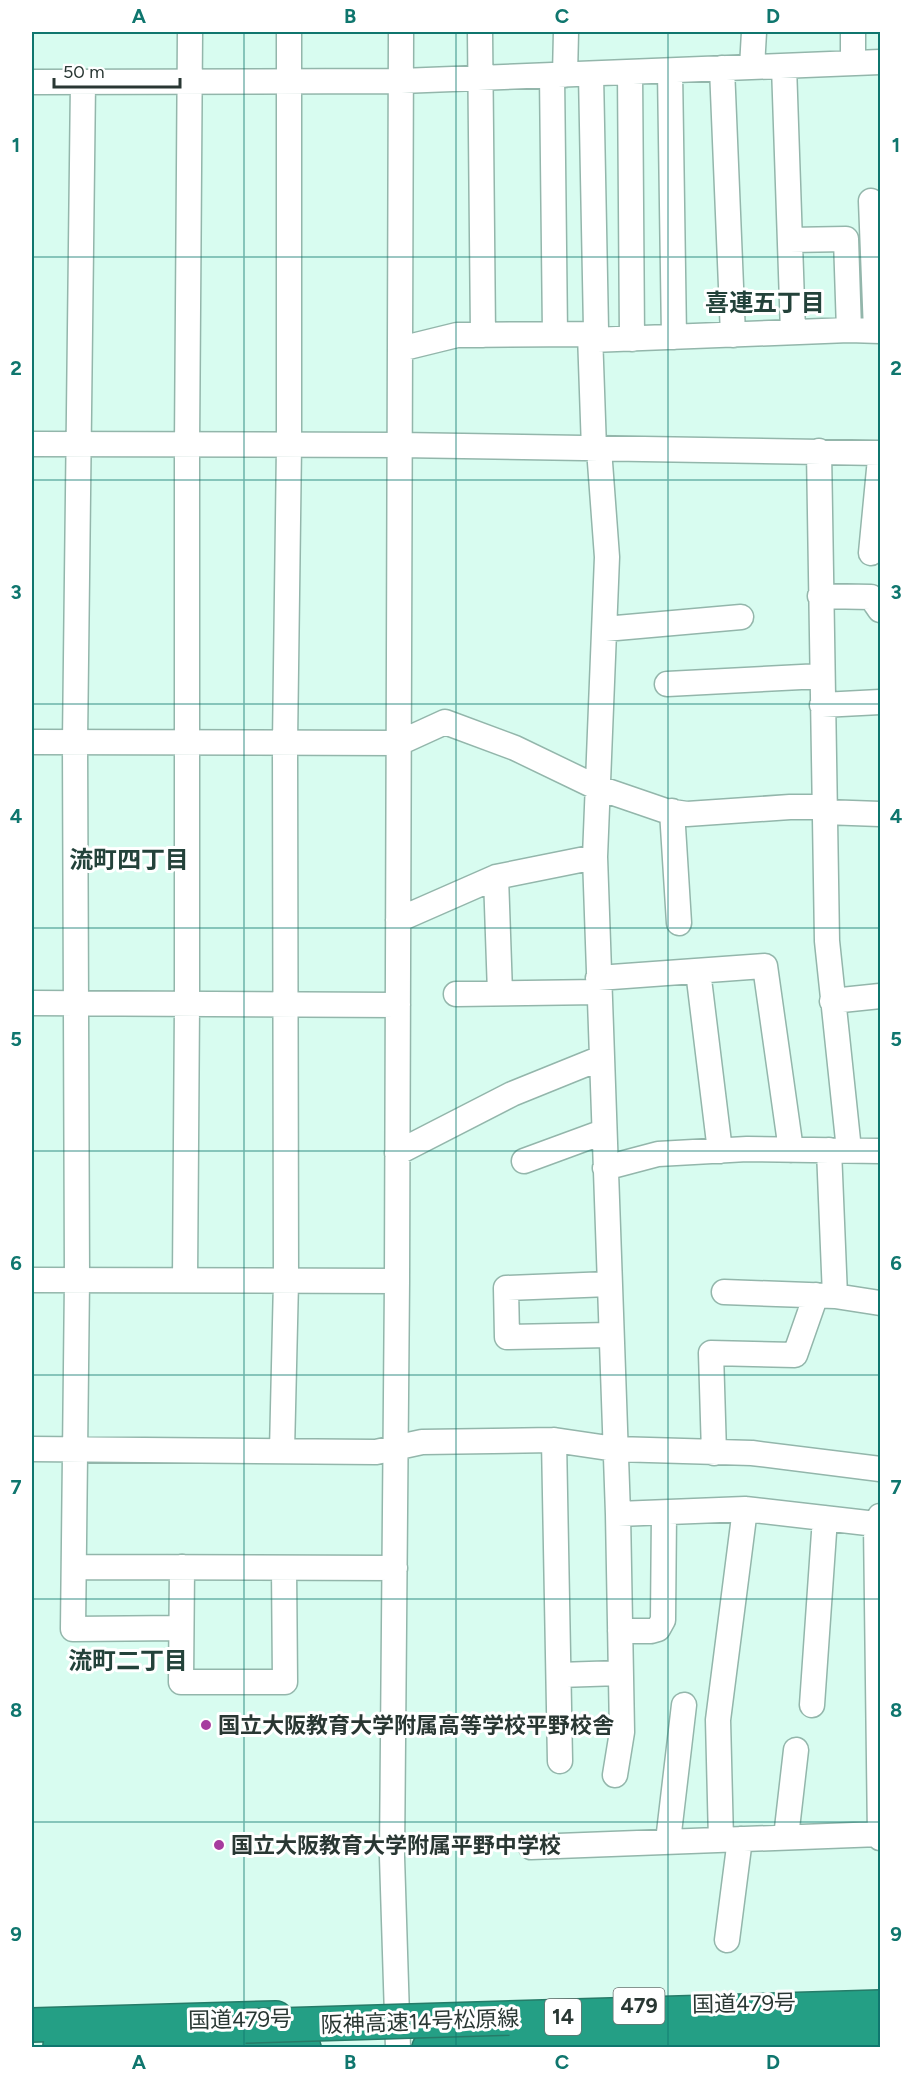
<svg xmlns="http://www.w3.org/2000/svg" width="912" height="2079" viewBox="0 0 912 2079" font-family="Figtree,'Noto Sans JP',sans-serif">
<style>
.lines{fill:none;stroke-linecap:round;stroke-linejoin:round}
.minor-casing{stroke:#93b6ab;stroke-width:27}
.highway-casing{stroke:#267b68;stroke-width:36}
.minor{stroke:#fff;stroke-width:24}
.highway{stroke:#249f85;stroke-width:33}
.highway-bridge-casing{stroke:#267b68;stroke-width:36;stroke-linecap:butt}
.highway-bridge{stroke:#249f85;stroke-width:33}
.grid{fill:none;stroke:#0f766e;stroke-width:1.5;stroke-opacity:0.55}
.poi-dot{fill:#a63c9e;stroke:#fff;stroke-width:2}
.labels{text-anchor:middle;stroke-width:6;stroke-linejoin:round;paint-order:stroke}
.shield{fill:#fff;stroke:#697370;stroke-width:1.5}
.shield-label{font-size:21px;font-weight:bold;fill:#293733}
.poi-label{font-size:22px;font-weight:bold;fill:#293733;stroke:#fff;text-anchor:start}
.street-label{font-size:22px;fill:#293733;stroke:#fff}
.neighbourhood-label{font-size:24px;font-weight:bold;fill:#23423a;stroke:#fff}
.neatline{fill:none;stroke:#0f766e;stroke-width:2}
.grid-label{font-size:20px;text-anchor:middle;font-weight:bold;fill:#0f766e}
</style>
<rect width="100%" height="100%" fill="#d8fcf0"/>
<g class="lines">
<defs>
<path id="minor" d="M480,32L483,335
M853,32V63
M784,66L793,332
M752,67L754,32
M722,68L733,335
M670,71L674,337
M630,72L632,339
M591,74L596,329L590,334L594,449
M552,75L555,334
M565,75L566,32
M32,82L401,81L880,62
M83,82L75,742L77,1280L73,1629L181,1628
M871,201L876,331
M790,240L846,239L849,330
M591,340L849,330L880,331
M400,349L457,335L590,334
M32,444L400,445L880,453
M599,449L607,557L595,857L618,1514L622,1732L615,1775
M819,451L827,941L849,1150
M871,553L880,459
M820,596L871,597L880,610
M605,629L741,617
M667,684L821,676
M822,705L880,702
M32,742L399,743L445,722L515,748L596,787L666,811L687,814L790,807H824
M672,811L679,923
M824,812L880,814
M496,877L500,993
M398,920L496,877L595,857
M698,971L720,1151
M598,978L765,966L791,1150
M456,994L599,992
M832,1001L880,996
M32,1003L398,1005
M829,1150L835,1296
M397,1153L512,1094L601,1058
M524,1161L603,1132
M605,1168L658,1154L747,1149L880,1151
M32,1280L397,1281
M185,1280L187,1004V445L190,32
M609,1284L506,1288L507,1337L610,1335
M724,1292L835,1296L880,1303
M554,1440L560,1761
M32,1449L376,1452L422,1442L554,1440L615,1449L752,1453L880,1469
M282,1451L286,1281L285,743L289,445V32
M714,1453L711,1353L795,1355L816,1295
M618,1514L745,1509L876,1524
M880,1516L876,1524L880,1838
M74,1567L395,1568
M182,1567L181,1682H285L284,1568
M620,1631H651L658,1629L663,1620L664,1513
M559,1675L620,1673
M812,1705L825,1518
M786,1837L796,1750
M721,1840L718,1720L745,1509
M668,1841L684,1705
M531,1847L880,1834
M727,1940L740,1839
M398,2048L392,1857L397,1281L401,32"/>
<path id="highway" d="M32,2025L276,2018
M60,2046L304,2048
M429,2048L555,2044"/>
</defs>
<use href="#minor" class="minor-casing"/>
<use href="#highway" class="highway-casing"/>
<use href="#minor" class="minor"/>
<use href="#highway" class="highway"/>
<defs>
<path id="highway-bridge" d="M245,2026L880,2007
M525,2041L880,2033"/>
</defs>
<use href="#highway-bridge" class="highway-bridge-casing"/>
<use href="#highway-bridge" class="highway-bridge"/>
</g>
<path class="grid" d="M244,32V2048M456,32V2048M668,32V2048M32,257H880M32,480H880M32,704H880M32,928H880M32,1151H880M32,1375H880M32,1599H880M32,1822H880"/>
<g class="poi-dot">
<circle cx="206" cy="1725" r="6"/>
<circle cx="219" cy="1845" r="6"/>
</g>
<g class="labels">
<g class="shield">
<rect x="613.5" y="1988" width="51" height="36" rx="4.5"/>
<rect x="545" y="1999" width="36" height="36" rx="4.5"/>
</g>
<g class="shield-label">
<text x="639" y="2013">479</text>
<text x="563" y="2024">14</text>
</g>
<g class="poi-label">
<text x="218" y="1733">国立大阪教育大学附属高等学校平野校舎</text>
<text x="231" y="1853">国立大阪教育大学附属平野中学校</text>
</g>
<g class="street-label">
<text transform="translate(744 2003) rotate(-1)" y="8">国道479号</text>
<text transform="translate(240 2019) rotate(-1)" y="8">国道479号</text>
<text transform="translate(420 2021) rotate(-2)" y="8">阪神高速14号松原線</text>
</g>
<g class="neighbourhood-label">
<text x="765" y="311">喜連五丁目</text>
<text x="129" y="868">流町四丁目</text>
<text x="128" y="1669">流町二丁目</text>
</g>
</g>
<rect width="912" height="2079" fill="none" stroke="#ffffff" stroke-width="66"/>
<path d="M54 78v9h126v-9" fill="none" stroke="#293733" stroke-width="3"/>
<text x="63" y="78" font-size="18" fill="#293733" stroke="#ffffff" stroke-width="4.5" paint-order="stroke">50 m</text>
<rect x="33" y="33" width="846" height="2013" class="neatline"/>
<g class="grid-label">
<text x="139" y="23">A</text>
<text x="350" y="23">B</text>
<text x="562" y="23">C</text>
<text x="773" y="23">D</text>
<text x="16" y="152">1</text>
<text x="896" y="152">1</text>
<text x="16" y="375">2</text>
<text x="896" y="375">2</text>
<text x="16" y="599">3</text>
<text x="896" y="599">3</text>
<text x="16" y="823">4</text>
<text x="896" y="823">4</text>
<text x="16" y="1046">5</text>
<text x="896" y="1046">5</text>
<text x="16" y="1270">6</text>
<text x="896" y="1270">6</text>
<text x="16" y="1494">7</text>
<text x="896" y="1494">7</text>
<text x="16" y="1717">8</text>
<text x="896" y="1717">8</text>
<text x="16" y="1941">9</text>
<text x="896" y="1941">9</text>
<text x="139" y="2069">A</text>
<text x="350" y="2069">B</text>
<text x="562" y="2069">C</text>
<text x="773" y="2069">D</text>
</g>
</svg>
